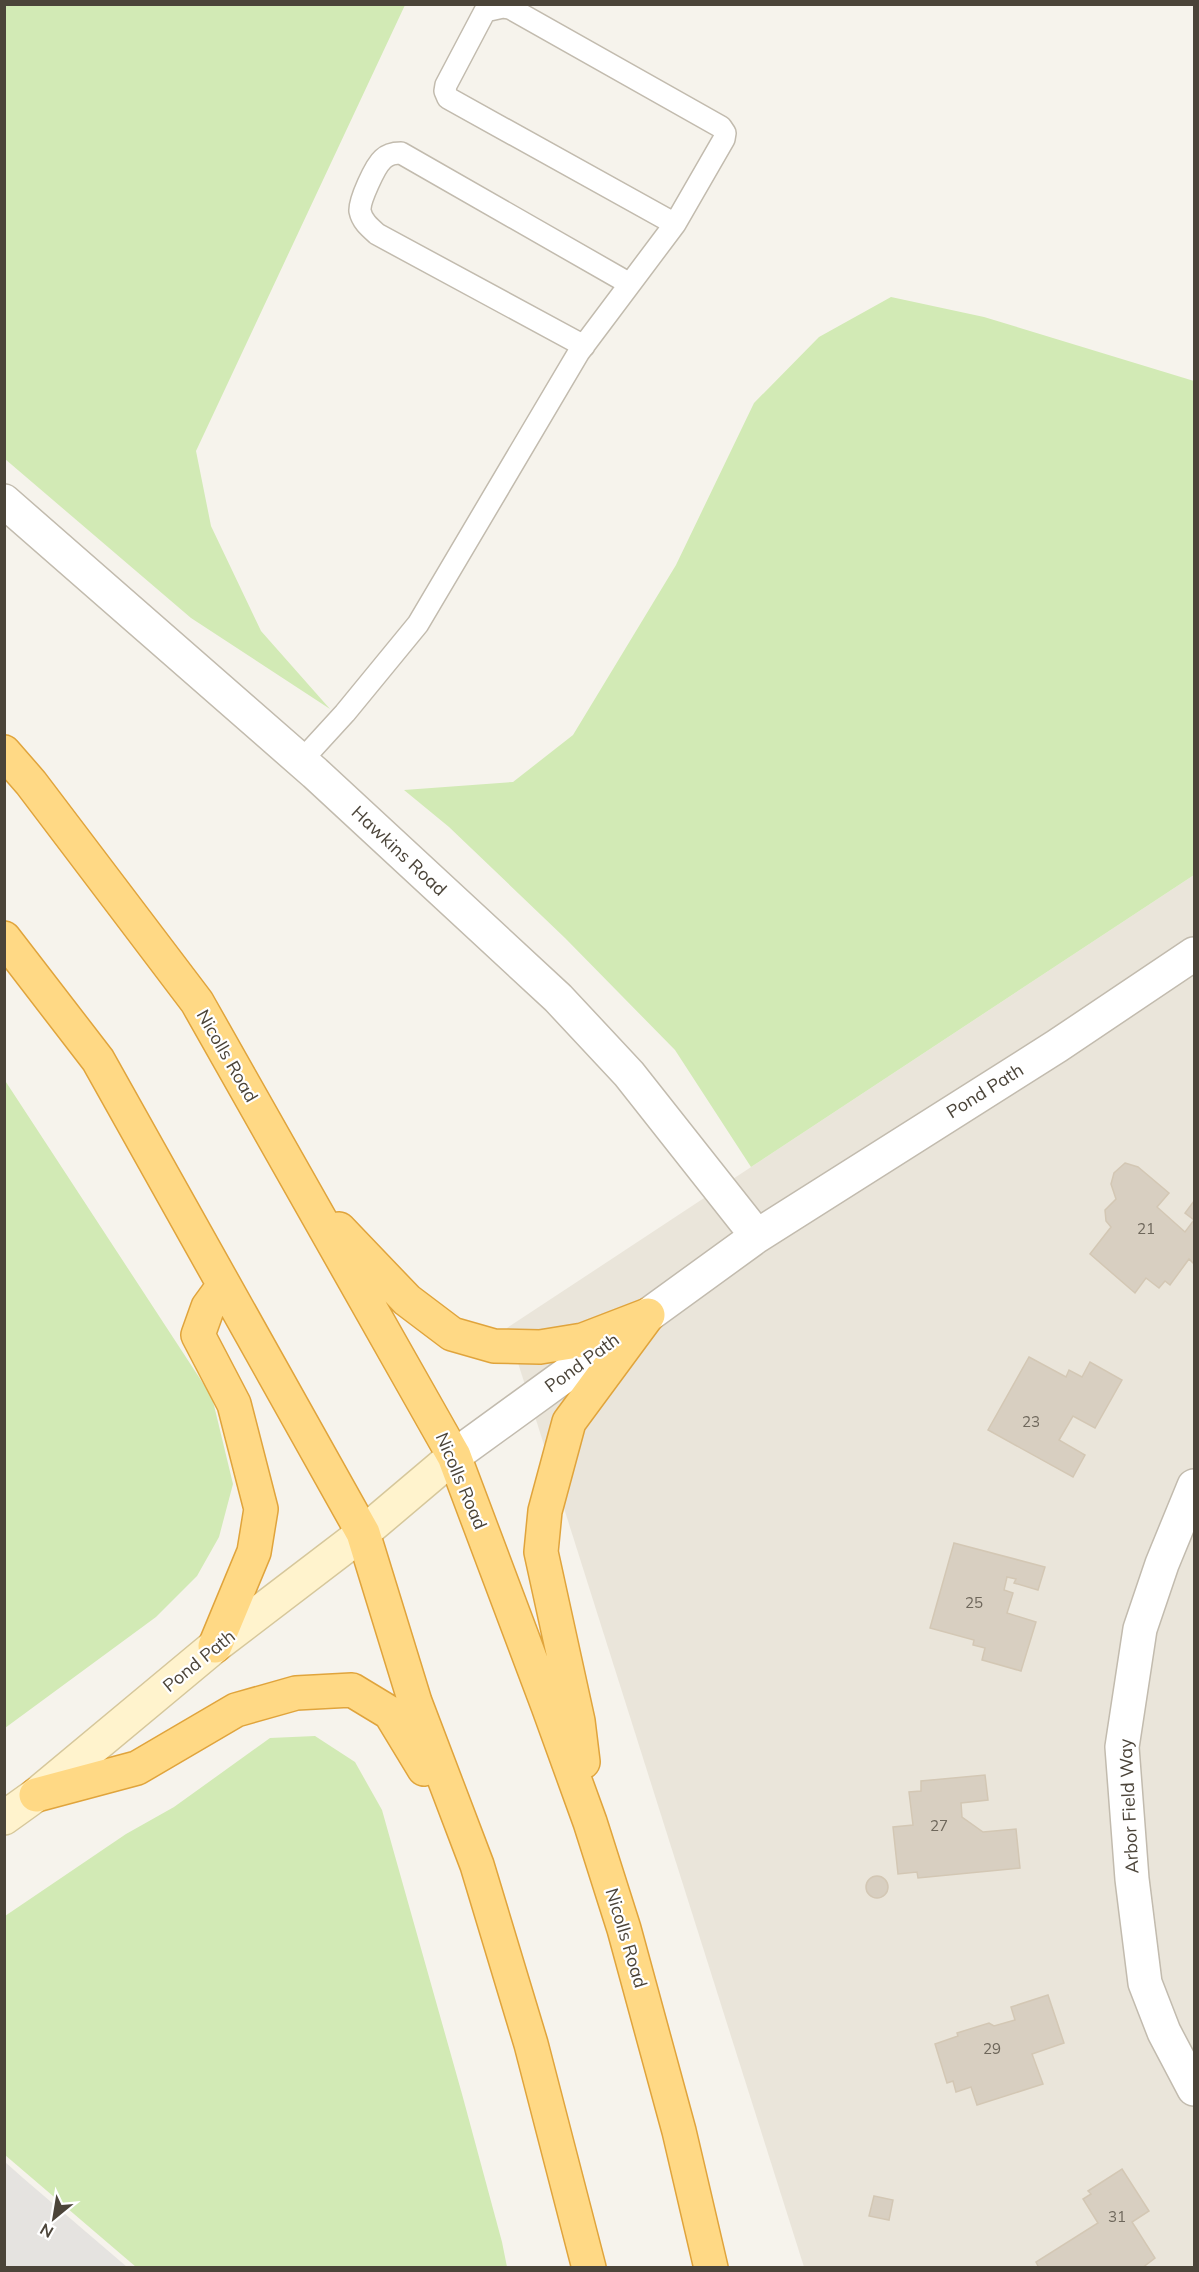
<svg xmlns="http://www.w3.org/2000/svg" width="1199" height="2272" viewBox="0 0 1199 2272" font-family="Mulish,sans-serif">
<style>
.residential{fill:#eae5da}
.green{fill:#d2eab5}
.parking{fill:#e5e3e0}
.building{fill:#d8cfc1;stroke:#d3c7b4;stroke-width:1.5}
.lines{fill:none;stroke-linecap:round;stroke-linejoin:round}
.service-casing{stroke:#c2bbae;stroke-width:24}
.minor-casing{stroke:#c2bbae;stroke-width:36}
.tertiary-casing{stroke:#c2bbae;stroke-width:36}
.secondary-casing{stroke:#d6c79b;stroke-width:36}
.trunk-casing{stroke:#e0a43c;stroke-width:36}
.service{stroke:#fff;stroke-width:21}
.minor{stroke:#fff;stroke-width:33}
.tertiary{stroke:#fff;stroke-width:33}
.secondary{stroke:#fff3cd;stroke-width:33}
.trunk{stroke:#ffd985;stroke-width:33}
.labels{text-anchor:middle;stroke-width:4.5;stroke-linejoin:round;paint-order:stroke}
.number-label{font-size:15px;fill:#6e675b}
.street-label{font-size:18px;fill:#4b4439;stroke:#fff}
</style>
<rect width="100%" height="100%" fill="#f6f3ec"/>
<path class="residential" d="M1194,875V2267H804L507,1328Z"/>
<path class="green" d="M5,4L405,5L196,451L211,526L261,631L330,709L191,618L5,459Z
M891,297L984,317L1194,381V875L751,1167L675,1050L565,938L449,827L404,790L513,782L573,735L676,565L754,403L819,337Z
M4,1079L212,1397L233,1484L219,1537L197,1576L156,1617L5,1728Z
M315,1736L355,1762L382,1810L462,2094L502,2242L507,2267H136L5,2155V1916L126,1834L174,1807L270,1738Z"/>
<path class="parking" d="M5,2162L23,2178L127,2267H5Z"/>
<path class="building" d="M1125,1163L1138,1167L1169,1193L1157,1207L1185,1232L1194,1220L1185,1213L1194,1201V1264L1189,1259L1170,1285L1165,1281L1159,1288L1146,1278L1135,1293L1090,1254L1111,1227L1106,1221L1105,1210L1116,1199L1111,1184L1114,1173Z
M1029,1357L1066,1377L1069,1370L1082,1377L1090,1362L1122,1380L1095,1428L1073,1416L1059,1440L1085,1455L1073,1477L988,1430Z
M954,1543L1045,1567L1038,1590L1014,1583L1016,1579L1007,1577L1004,1590L1013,1593L1007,1613L1036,1622L1021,1671L982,1660L985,1648L973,1645L974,1640L930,1628Z
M985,1775L988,1800L961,1803L962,1817L983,1832L1016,1829L1020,1868L918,1878L917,1872L898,1874L893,1827L913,1825L909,1792L921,1791V1781Z
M866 1887a11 11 0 1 1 22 0a11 11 0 1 1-22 0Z
M1048,1995L1064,2043L1032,2054L1043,2084L977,2105L971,2087L956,2092L953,2081L947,2083L935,2044L958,2036L957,2033L989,2023L994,2026L1015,2020L1011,2007Z
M1122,2169L1149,2211L1132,2222L1155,2258L1142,2268H1039L1036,2262L1098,2223L1083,2199L1091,2194L1088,2191Z
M874,2196L893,2200L889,2220L869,2216Z"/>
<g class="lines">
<defs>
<path id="service" d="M584,346L377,234C369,227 362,221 360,211C359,201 375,166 383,159C388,154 394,153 401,153L630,284
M301,761L345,713L418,624L579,352L675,224L724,139L725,133L721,127L510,8L503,7L485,11L446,85L445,91L448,98L675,224"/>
<path id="minor" d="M1194,1486L1162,1564L1140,1629L1122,1747L1132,1879L1145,1983L1164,2032L1194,2089"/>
<path id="tertiary" d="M4,501L315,773L558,998L629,1074L757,1236
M454,1456L757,1236L1057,1046L1194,954"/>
<path id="secondary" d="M4,1818L36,1795L215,1646L363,1533L454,1456"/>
<path id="trunk" d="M4,752L31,783L197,1002L454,1456L548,1706L590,1822L624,1929L679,2131L711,2268
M4,938L98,1060L363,1533L415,1702L477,1865L531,2044L589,2268
M339,1229L407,1300L452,1334L494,1346L540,1347L583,1340L648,1315
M215,1646L254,1552L261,1509L234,1404L198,1335L208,1307L224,1285
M583,1762L578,1721L541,1552L545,1511L569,1422L648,1315
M36,1795L137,1768L236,1710L296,1693L352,1690L390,1713L424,1769"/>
</defs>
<use href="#service" class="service-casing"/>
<use href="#minor" class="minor-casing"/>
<use href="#tertiary" class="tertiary-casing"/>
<use href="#secondary" class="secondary-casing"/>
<use href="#trunk" class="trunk-casing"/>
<use href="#service" class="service"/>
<use href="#minor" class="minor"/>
<use href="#tertiary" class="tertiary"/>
<use href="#secondary" class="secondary"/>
<use href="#trunk" class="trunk"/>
</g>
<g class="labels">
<g class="number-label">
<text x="1146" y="1234">21</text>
<text x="1031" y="1427">23</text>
<text x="974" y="1608">25</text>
<text x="939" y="1831">27</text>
<text x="992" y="2054">29</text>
<text x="1117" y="2222">31</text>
</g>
<g class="street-label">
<text transform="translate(399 851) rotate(43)" y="6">Hawkins Road</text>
<text transform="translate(227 1056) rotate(60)" y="6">Nicolls Road</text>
<text transform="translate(985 1091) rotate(-32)" y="6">Pond Path</text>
<text transform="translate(582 1363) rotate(-36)" y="6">Pond Path</text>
<text transform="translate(461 1481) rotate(67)" y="6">Nicolls Road</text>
<text transform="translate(199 1661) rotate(-39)" y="6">Pond Path</text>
<text transform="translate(1129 1806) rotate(-93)" y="6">Arbor Field Way</text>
<text transform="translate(626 1938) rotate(73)" y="6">Nicolls Road</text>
</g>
</g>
<rect width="1199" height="2272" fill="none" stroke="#4b4439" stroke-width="12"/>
<g transform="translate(54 2218) rotate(210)" stroke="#ffffff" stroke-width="4.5" paint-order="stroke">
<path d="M0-4.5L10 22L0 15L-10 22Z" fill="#4b4439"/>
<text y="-9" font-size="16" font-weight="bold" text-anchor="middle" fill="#4b4439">N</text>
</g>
</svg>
